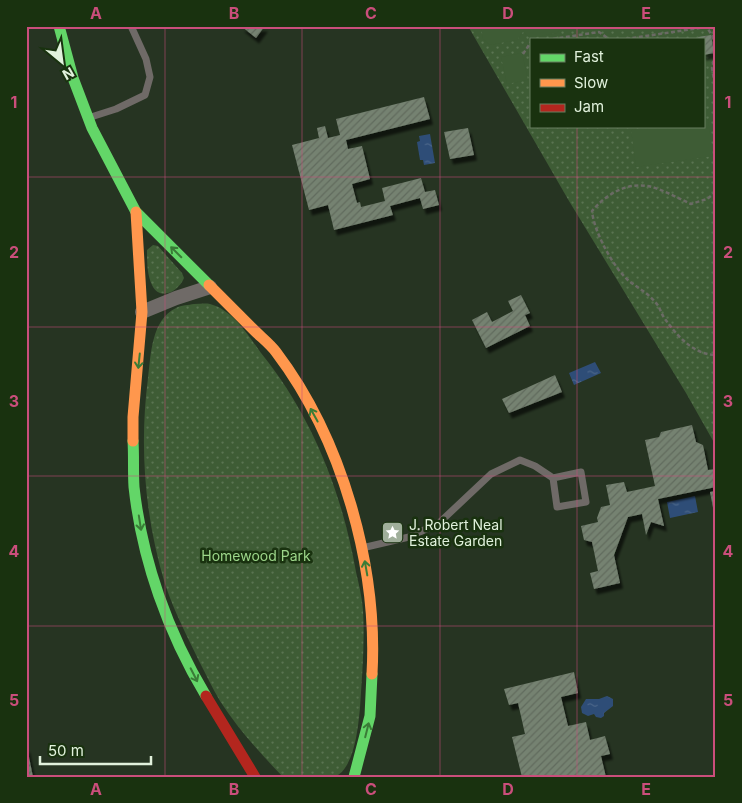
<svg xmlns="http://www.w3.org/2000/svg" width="742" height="803" viewBox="0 0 742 803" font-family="Inter,sans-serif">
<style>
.grass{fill:url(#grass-dots);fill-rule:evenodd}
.garden{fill:#3e5c35}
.water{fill:url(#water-ripples)}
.building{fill:url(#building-hatch);filter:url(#shadow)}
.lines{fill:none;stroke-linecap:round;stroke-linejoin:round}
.path{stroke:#6a6a64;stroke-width:2.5;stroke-dasharray:4 2.5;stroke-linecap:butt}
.lane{stroke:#6f6a67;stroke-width:7}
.street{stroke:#6f6a67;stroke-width:14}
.fast{stroke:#63d668;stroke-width:11}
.slow{stroke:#ff974d;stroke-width:11}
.jam{stroke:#b3261e;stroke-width:11}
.oneway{stroke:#3a7c37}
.grid{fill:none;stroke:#ca4e7b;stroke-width:1;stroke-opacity:0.55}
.labels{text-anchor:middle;stroke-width:5;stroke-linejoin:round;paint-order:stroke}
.poi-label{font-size:14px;fill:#e1f1dc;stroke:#19320f;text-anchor:start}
.park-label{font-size:14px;fill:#9cd589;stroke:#19320f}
.neatline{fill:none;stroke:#ca4e7b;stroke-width:2}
.grid-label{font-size:16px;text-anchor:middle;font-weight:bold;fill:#ca4e7b}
</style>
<defs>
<pattern id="grass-dots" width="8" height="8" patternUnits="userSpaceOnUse" patternTransform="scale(1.25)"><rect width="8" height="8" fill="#3e5c35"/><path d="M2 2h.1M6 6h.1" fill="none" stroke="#5a7452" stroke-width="1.8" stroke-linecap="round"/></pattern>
<pattern id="water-ripples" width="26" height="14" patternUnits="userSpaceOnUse" patternTransform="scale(1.25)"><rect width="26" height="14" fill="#2e4d77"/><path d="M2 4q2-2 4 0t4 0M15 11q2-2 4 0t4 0" fill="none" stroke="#4c678a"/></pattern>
<pattern id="building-hatch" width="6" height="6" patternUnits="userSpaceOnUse" patternTransform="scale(1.25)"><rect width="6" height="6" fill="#758271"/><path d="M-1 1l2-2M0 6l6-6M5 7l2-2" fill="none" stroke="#616b5e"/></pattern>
<filter id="shadow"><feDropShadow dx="3" dy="5.5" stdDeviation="1" flood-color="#0009"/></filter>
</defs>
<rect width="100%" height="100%" fill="#263422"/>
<path class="grass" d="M468,26H716V446L686,393L569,201ZM531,39H703V126H531Z
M153,245L158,246L182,273L184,278C179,291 160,302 152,285C147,275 147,261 147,250Z
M194,304C199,304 205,303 210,304C233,310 248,335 261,353C312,416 342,492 356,572C359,585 362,597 363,610C365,642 362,676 360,708C358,727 355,767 335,777H283C260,753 238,729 220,701C212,688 206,674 199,661C187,636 174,611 165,584C145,518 139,448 148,378C151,355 151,320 176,308C181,305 189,305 194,304Z"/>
<path class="garden" d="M481,26H562L557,33L530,38L523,32L517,40L490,45L483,39Z
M522,53L528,80L507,84L501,57Z
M708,119L713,156L636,167L631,130L658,126H703V120Z"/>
<path class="water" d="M430,134L435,163L424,165L423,160H420L417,142L420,141L419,136Z
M595,362L601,373L574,385L569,373Z
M695,496L698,512L670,518L667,502Z
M607,696L613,699V706L604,713V716L601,718L596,717L594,714L588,716L582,713L581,707L586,699H599Z"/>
<path class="building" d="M241,26H265L256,38Z
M711,35L714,53L703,55V39H698V37Z
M424,97L430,119L346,140L348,149L362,146L370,179L352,184L357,203L360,202L361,207L385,201L382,188L421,178L425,192L435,190L439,205L423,209L420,198L390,206L393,215L334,230L328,205L309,210L292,145L319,138L317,128L325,126L328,138L340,135L336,119Z
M468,128L474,155L450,159L444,132Z
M521,295L530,313L525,315L530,326L486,348L472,320L487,312L492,322L513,311L508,301Z
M555,375L562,392L509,413L502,399Z
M692,425L696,442L703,445L708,470L716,469V487L658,499L664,526L651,522L646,535L642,514L628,517L614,555L620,583L594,589L590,573L598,571L592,542L584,540L581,526L598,522L597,518L601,507L610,505L606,485L624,482L627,492L655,486L645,440L659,437L661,432Z
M716,491V513H714L710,492Z
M574,672L578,693L561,697L568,726L586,722L590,740L605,736L610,754L601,756L606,777H522L512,737L525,734L518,703L509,705L504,689Z
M26,747H27L33,777H26Z"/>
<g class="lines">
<path class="path" d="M553,39L599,32L609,39
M626,39L706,27C717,39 716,53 712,68
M523,54L531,42
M716,62L712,68L716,92
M716,192L707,199L691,204C680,199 669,193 658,189C633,179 609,191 592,211C594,232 613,267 629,281C638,288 648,293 656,303C660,307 661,314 665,319C677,336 694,355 716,355"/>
<path class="lane" d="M91,117L116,109L145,95L150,77L146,59L131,26
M362,548L409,537L439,523L491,474L520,460L535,466L553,478L557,507L586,502L581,472L553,478"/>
<path class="street" d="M142,312L176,298L210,287"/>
<path class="fast" d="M59,26L73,78L92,128L136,212L209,285
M133,441C134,456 133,472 134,487C142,560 168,633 206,696
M354,777L370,716L372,674"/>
<path class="slow" d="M209,285C224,300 239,315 255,331C262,338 270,344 276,352C342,439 378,566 372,674
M133,441V417L142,312L136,212"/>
<path class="jam" d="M206,696L255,777"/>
</g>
<defs><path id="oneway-shaft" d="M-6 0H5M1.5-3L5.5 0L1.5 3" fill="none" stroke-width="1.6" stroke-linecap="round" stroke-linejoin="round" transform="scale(1.25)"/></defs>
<g class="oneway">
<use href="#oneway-shaft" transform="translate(176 252) rotate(-135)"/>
<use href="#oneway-shaft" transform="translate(139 361) rotate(96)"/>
<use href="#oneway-shaft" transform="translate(314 415) rotate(-119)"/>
<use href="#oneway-shaft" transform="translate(140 523) rotate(81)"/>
<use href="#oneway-shaft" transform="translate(366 568) rotate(-100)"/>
<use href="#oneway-shaft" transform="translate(194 675) rotate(63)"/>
<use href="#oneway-shaft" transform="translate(367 730) rotate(-76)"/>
</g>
<path class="grid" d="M165,26V777M302,26V777M440,26V777M577,26V39M577,126V777M26,177H716M26,327H716M26,476H716M26,626H716"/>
<defs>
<symbol id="sight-square" viewBox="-11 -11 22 22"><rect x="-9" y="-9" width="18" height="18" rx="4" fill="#a0af9b" stroke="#19320f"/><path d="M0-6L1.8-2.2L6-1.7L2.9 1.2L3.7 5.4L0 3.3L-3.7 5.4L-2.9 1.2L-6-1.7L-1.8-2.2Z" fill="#fff"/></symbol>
</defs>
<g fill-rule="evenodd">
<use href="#sight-square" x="380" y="520" width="25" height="25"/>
</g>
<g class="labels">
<g class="poi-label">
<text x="409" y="530">J. Robert Neal<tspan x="409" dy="16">Estate Garden</tspan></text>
</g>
<g class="park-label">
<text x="256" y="561">Homewood Park</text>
</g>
</g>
<rect width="742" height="803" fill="none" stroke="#19320f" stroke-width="55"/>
<rect x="530" y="38" width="175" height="90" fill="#19320f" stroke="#697e61"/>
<rect x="540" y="54" width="25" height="8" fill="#63d668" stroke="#697e61"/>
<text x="574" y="62" font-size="15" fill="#e1f1dc">Fast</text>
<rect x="540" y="79" width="25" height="8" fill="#ff974d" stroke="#697e61"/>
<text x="574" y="88" font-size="15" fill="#e1f1dc">Slow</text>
<rect x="540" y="104" width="25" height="8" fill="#b3261e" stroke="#697e61"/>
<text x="574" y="112" font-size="15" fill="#e1f1dc">Jam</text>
<g transform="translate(62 62) rotate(151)" stroke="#19320f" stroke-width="4" paint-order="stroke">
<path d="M0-4L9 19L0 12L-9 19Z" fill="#e1f1dc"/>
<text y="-8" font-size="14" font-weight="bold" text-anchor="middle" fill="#e1f1dc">N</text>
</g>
<path d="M40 756v8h111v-8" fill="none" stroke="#e1f1dc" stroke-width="2.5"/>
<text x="48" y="756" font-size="15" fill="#e1f1dc" stroke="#19320f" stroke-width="4" paint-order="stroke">50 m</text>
<rect x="28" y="28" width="686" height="748" class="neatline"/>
<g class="grid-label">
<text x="96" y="19">A</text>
<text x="234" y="19">B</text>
<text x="371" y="19">C</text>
<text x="508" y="19">D</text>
<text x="646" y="19">E</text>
<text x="14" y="108">1</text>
<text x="728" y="108">1</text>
<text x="14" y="258">2</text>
<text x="728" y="258">2</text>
<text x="14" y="407">3</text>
<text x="728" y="407">3</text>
<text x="14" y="557">4</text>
<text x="728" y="557">4</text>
<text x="14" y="706">5</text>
<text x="728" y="706">5</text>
<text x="96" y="795">A</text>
<text x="234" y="795">B</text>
<text x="371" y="795">C</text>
<text x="508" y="795">D</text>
<text x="646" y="795">E</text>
</g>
</svg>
